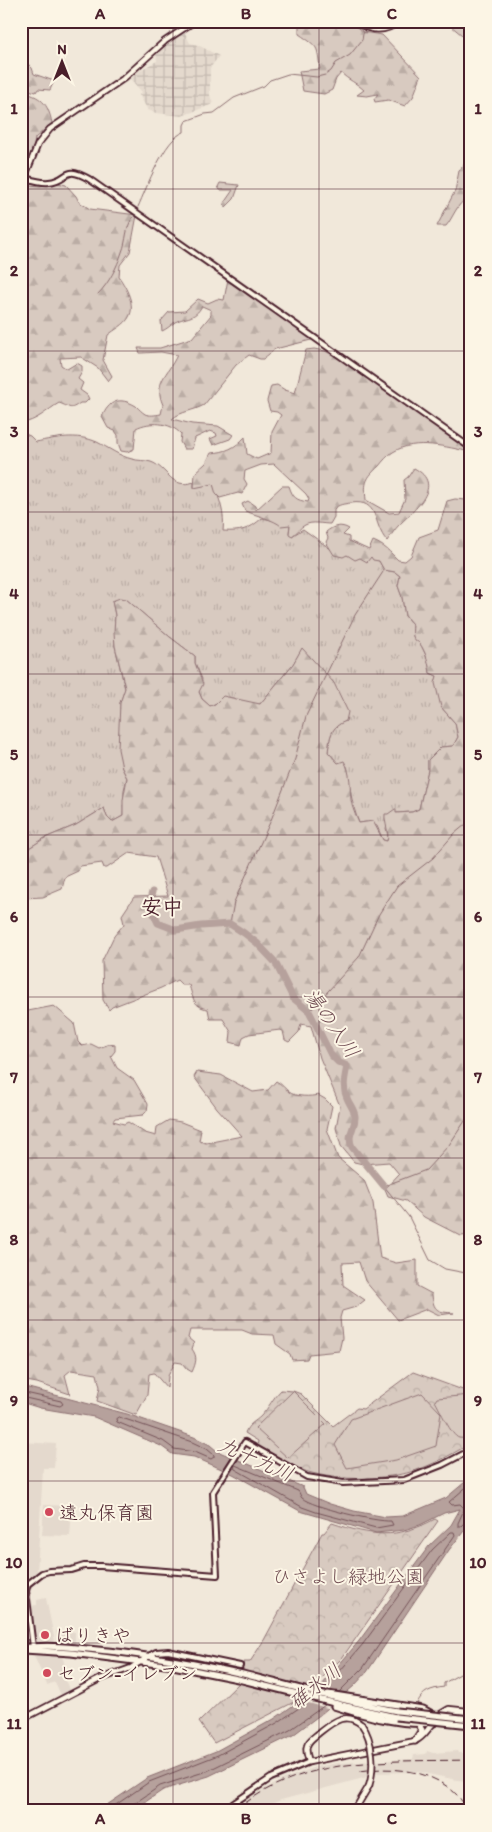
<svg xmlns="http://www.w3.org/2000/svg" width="492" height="1832" viewBox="0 0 492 1832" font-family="Itim,'Klee One',sans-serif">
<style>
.built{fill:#e4d9cd}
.industrial{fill:url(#industrial-grid)}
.grass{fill:url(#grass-tufts);stroke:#917476}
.forest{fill:url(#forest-firs);stroke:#917476}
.park{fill:url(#park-crowns);stroke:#917476}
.garden{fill:#d8cac0;stroke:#917476}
.water{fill:#b6a19c;stroke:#8b6d6f}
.pier{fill:#f1e8da}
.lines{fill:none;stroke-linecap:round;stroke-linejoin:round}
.shore{stroke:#755358;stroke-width:1}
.stream{stroke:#8b6d6f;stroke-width:1}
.river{stroke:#b6a19c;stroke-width:7}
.minor-casing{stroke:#4a1f2b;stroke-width:8}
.major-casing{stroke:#4a1f2b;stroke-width:8}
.highway-casing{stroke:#4a1f2b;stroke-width:9}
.minor{stroke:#fcf5e5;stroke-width:4}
.major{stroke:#fcf5e5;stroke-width:4.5}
.highway{stroke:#fcf5e5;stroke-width:5}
.rail{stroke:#4a1f2b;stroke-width:1;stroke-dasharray:8 4;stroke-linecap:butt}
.major-bridge-casing{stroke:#4a1f2b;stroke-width:8;stroke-linecap:butt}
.highway-bridge-casing{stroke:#4a1f2b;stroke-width:9;stroke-linecap:butt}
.major-bridge{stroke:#fcf5e5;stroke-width:4.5}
.highway-bridge{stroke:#fcf5e5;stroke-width:5}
.grid{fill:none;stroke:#4a1f2b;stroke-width:1;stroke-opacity:0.55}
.poi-dot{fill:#d1495b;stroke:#fcf5e5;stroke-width:2}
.labels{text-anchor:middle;stroke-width:4;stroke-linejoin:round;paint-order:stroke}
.poi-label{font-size:19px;fill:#4a1f2b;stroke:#fcf5e5;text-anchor:start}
.park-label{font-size:19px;fill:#6e4a50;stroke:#fcf5e5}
.water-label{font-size:20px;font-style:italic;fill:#704c53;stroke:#fcf5e5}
.quarter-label{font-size:21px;font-weight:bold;fill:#4a1f2b;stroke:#fcf5e5}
.neatline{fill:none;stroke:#4a1f2b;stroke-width:2}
.grid-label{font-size:16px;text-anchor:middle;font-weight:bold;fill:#4a1f2b}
</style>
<defs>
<pattern id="industrial-grid" width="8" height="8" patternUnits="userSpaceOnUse" patternTransform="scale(1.25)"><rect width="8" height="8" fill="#e4d9cd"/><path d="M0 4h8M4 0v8" fill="none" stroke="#c5bab0"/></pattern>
<pattern id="grass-tufts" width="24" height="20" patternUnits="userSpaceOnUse" patternTransform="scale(1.25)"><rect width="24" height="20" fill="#d8cac0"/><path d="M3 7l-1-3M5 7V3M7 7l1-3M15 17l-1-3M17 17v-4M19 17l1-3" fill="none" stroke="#bbada5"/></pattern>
<pattern id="forest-firs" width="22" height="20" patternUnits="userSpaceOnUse" patternTransform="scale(1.25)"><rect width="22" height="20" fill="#d8cac0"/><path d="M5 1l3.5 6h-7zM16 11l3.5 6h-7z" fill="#bbada5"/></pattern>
<pattern id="park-crowns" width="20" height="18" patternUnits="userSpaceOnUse" patternTransform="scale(1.25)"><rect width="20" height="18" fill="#d8cac0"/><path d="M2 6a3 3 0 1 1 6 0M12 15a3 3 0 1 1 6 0" fill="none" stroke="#bbada5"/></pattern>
</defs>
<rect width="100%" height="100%" fill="#f1e8da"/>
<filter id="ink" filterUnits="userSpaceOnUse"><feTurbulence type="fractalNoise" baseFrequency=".02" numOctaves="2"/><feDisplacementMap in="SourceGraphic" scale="10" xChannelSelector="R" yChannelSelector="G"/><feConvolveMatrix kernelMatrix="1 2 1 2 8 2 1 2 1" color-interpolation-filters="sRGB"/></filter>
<g filter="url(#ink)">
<path class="built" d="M21,1442L56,1444L54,1468H43L37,1573L33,1576H21Z
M44,1505L72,1506L70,1536L42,1535Z
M46,1598L55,1642H34L29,1606L37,1605V1600Z
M28,1627L30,1643H21V1628Z
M56,1631L75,1632V1644L57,1643Z
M34,1656H62L68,1674L63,1676L70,1691L61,1695L55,1682L47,1685Z
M427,1751L433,1753L457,1751L458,1753H471V1781L457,1780L419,1772L368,1773L367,1777L281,1800L255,1811H245L250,1806L246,1800L255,1794L284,1779L315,1767L337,1763L413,1759L414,1755L426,1754Z"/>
<path class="industrial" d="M184,31L190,43L198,45L219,56L210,68V95L213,104L182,116L156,113L148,110L139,95L142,92L130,79L140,70L157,61L156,52L166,43Z"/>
<path class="grass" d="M25,434L30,436L36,442C56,438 76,433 97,442C109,448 119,456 132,459C138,461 145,460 151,462C168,468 171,490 194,482V487L213,484C220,499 225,514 223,531C240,532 249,530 262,518L290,524L289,533L292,536L303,529L332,550L353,557H371L379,561L384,570L395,572L400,576L398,586L402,597L405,616L413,625C411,645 417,636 423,649C427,656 429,665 430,673L437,676L441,707L455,723L458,737L453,746L441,747L428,760V770L419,809L412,812L395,813L386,828L388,836L387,841L383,840L377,826L366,822L359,823C352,805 349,786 347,766L338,763L328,752C330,737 330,727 346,721L302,649L293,664L260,704H254L229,697L210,706L202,699L199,692L202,679L195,663V656L170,637L126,599L112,601L115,615V646L125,689L120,703L122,768L127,778L124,790L123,816L112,822L107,817L104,808L76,825L45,838L29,848L21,863V436Z"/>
<path class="forest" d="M295,21H350L363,32L382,35L421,76L413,97L405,106L388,100L375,102L374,99L378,94L367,96L357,95L364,90C357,83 348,80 341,73L336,79L332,90L324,94L303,91L299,71L320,69C317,45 319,48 299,34V26Z
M445,21L471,23V39L462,35Z
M21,57L32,68L34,74L54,81L50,90L38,89L36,92L21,88Z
M21,92C41,96 48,103 52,123L35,138L34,145L21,180Z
M471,156V188L467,199C457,203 453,218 446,226H437L455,191L459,171Z
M58,183L66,185L76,196L79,202L90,209L137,215L130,252L120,265L119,277C126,287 136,305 129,317C126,324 114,330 108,335L103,360L112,376L108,381L98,368L81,357L60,358L61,365L67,369L77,363L82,366V372L78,379L83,383L80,390L87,395L89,399L85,403H80C69,411 71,407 59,403C47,410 36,422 21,423V198L28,185L40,186Z
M220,183L239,185L234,199L225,208L224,203L233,190H220L218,187Z
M228,279L315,339L275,349L263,359H260L249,355L236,365L204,405C194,411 181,411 172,419L192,424L218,426L233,435L230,439L213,445L210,439L217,436L216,433L210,431L195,438L192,449H184L180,442L181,434C170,422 150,421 136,428L134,449L127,452L121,451L118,443V435L115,431L108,428L102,417C109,401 119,396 136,406C139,409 142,412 145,414C150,416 155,415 161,414L163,405C153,382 168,375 177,355L161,352L140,353L138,348H160L192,338L211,315V310L202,306C194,320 187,316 175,322C171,325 167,329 162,331L161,321L169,312L185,311L198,299L208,303L217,299L224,300Z
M314,349L325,351L343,360L471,452C446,447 416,438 393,452C388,455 383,461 379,466C366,478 364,482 366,500L389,513L399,512L405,499L404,480L408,477L414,468C446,485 414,510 399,525C394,530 391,536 387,541C372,524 380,499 351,503C344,504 339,504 334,509V517L330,524C323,524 312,521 305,525C300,527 297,533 292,536L289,534L290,525L281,526C275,520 255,515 245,511L242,504L248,501L255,506L256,510L282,486H289C293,498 296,500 308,502L309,499L306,494L274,464L261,465L245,471L244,479L247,484L242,494L238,493L220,498L216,494L213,484L194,488L195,473L206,463L211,453C226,452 235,448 245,437L247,454L257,459L271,453L272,432L281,415L277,412L270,411L267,401L271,386L277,385L285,390L295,393L306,350Z
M471,495V1235L461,1236L424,1217L406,1201L388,1196L385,1189L399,1174L389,1162L363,1164L354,1162L341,1146L336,1128L340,1106L320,1058L311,1026L301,1024L299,1032L289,1042L285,1040L283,1031L280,1030L249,1034L243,1037L241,1045L230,1042L231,1032L223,1019H210L208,1009C193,1007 193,997 189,985H182L177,980L161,988L112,1007L109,1010L103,1000L102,961L114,936L124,924L122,915L134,897L168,896L156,857L129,853L107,868H104L102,863L80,866L78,871L65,877L62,889L43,897L24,898L21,902V863L29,848L45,838L76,825L104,808L107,817L112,822L123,816V800L127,778L122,768L118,749L120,703L125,688L115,646L114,633L115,615L112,601L120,598L126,599L170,637L195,656V663L203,684L199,692L202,699L210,706L215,704L223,696L260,704L293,664L302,648L334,683L348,712L346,721C330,727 330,737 328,752L338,763L344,761C351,772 350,788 351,800C352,808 356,816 359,823L373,821L383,840L387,841C390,834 384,822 385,814H388L395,809H396V813L412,812L419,809L428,770V760L441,747L453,746L458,737L455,723L441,707L435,683L437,676L430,673C429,665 427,656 423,649C417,636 411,645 413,625L405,616L402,597L398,586L400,576L395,572L384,570L379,561L373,560L371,557L367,562L360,558L355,560L347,555L343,557L334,555L326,542L328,538L326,532C333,526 341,524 349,529L343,535L349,537V541L369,550L373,541C384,545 390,552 398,560L405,561L411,556L419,537L438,530L447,501L455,499L466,500Z
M54,1006L74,1023L78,1042L82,1046L91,1044L99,1048L109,1044L115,1045V1051L111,1056L117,1068L134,1080L148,1104L147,1111L143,1115L115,1118L113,1121L124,1124L128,1122L145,1133L156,1136L157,1127L169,1120L181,1122L201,1130L199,1141L206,1143L242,1136L217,1108L194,1077L197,1072L221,1075L253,1092L268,1090L276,1081C282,1084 284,1088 289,1092C295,1097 311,1097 318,1095L325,1099L332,1106L327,1129L338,1158L364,1180L373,1203L380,1258L396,1263L417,1260V1286L432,1294C433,1311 438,1312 454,1313L439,1315L427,1309L398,1320L365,1281L359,1262L342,1263L343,1285L365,1300L356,1307L342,1311L340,1318L342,1338L339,1351L309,1354L307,1359L292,1360L290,1354L276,1344L274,1335L252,1334L242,1330H190L188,1338L194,1343L192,1349C198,1357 196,1363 192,1372L187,1369L182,1363L175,1362L168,1376L167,1388L154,1373L149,1374L147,1395L136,1415L97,1401L100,1387L97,1374L71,1370L65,1375L70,1394L37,1383L21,1380V1008L28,1011Z"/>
<path class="park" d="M413,1372L471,1393V1443C449,1456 423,1471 397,1475C361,1481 320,1480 287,1464C277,1459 267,1452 257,1446L258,1441L245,1433C248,1424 255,1422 261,1416C269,1408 273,1397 281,1390L293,1391L301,1394L333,1426L357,1408L363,1409Z
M435,1519L438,1521L342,1658L316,1684L294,1702L214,1743L199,1722L240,1682L244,1662H250L264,1640L322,1533H324L332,1523C372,1536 396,1540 435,1519Z"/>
<path class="garden" d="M293,1391L326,1424L288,1458L255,1428Z
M422,1393L441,1413L436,1446L396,1460L347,1468L335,1445L351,1419Z
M471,1395V1436C467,1437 463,1439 459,1438C451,1436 440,1409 435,1401L437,1398Z"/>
<path class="water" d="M21,1386L127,1414L194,1437L210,1445L217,1451L303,1487L306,1494L330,1504L354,1511L386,1517L403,1516L446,1498L471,1477V1522L449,1550L367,1672L354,1686L321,1714L293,1735L209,1776L163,1790L132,1811H98L147,1778L216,1751L274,1719L322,1685L359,1641L429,1546L451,1525L460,1509L444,1513L420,1525L404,1530L376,1533L300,1511L233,1474L194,1457L172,1454L161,1446L94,1417L40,1408L21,1402Z"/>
<path class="pier" d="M316,1686L349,1694L331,1709L297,1700Z"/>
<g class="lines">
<path class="shore" d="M21,1392L61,1401L63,1404L60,1406L21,1397
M119,1417L192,1442L207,1449L214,1455V1457L211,1459L195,1452L174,1449L163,1441L117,1422L116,1419Z
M235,1465L298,1491C300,1493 300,1496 302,1498C312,1507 376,1522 391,1521L393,1525L376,1528L316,1512L302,1507L235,1469Z
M471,1483L449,1502L452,1505L460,1504L464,1508L463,1512L458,1523V1526H461L466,1521L471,1520
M323,1691L363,1644L432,1550L451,1532H454L455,1535L363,1668L339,1692
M107,1811L149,1782L218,1755L277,1723L309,1701
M130,1811L132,1805L160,1786L207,1771L290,1730L325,1705"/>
<path class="stream" d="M458,21L471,26
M138,207C147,187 164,139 184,132V125L186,121L205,114L214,113L234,98L264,86L270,80L288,74L317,77L325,75L331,71L336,63L350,55L362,40L363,34L370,21
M98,294C109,283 117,267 122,252C127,240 125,228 133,217
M230,924L234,902L271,820L295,759L306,716L355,615L383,572
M309,1012L359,957L379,914L397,886L433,858L454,834L471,820
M471,1112L449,1145L426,1170L384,1186L409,1217L430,1260L445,1269L471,1274
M417,1704C422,1691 431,1689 444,1687V1683L462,1673L471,1672"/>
<path class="river" d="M152,892L149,903L158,923L176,930L201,926L230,924L244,933L257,943L275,962L293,998L309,1011L331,1055L338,1062L347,1066C345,1077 342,1087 347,1098C349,1104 354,1109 355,1116C356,1129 346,1133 352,1147L384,1186"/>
<defs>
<path id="minor" d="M25,178C32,180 41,183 49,182C70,180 63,164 89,179L471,448
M33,1647L26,1591L28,1584L42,1573L49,1571L71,1570L84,1566H101L217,1575L213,1492L245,1442L307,1477L343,1483L404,1480L442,1465L471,1450
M149,1656L156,1652L168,1651L240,1666
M222,1811L271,1778L309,1762"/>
<path id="major" d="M354,21C370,32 385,33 400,21
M21,186L38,144L50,129L123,79L165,41L195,21
M439,1715L449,1709L468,1711
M21,1720L100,1679L131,1668L149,1656
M362,1725C346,1711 334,1721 320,1732C316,1736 308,1740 307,1746C305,1751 308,1757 309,1762L415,1741C422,1738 425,1733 429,1728C440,1715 451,1712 468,1713L471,1698
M354,1811L369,1786"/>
<path id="highway" d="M21,1648C50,1644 80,1648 108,1651C154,1656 198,1664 243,1674C294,1687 345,1702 397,1711
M24,1650L71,1653L173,1666L238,1679L346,1706L396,1717
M328,1694L423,1709L432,1714
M334,1706C366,1716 400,1726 434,1723
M468,1713L471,1715
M415,1741L422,1730L418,1723"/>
</defs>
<use href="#minor" class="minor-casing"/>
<use href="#major" class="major-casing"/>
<use href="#highway" class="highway-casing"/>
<use href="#minor" class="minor"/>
<use href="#major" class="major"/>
<use href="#highway" class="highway"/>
<path class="rail" d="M360,1771C398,1765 449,1772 468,1811
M235,1811C303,1754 388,1762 471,1760"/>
<defs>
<path id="major-bridge" d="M362,1725C373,1740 375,1768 369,1786"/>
<path id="highway-bridge" d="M397,1711L471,1719
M396,1717L471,1725"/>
</defs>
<use href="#major-bridge" class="major-bridge-casing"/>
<use href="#highway-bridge" class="highway-bridge-casing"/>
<use href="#major-bridge" class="major-bridge"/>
<use href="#highway-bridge" class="highway-bridge"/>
</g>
</g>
<path class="grid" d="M173,21V1811M319,21V1811M21,189H471M21,351H471M21,512H471M21,674H471M21,835H471M21,997H471M21,1158H471M21,1320H471M21,1481H471M21,1643H471"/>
<g class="poi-dot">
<circle cx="49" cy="1512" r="5"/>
<circle cx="45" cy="1635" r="5"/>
<circle cx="47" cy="1673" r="5"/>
</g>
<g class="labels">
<g class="poi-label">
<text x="59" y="1519">遠丸保育園</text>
<text x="55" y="1642">ばりきや</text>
<text x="57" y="1680">セブン-イレブン</text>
</g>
<g class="park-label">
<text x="348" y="1583">ひさよし緑地公園</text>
</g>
<g class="water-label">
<text transform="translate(332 1023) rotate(55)" y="7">湯の入川</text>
<text transform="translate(256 1459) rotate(24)" y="7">九十九川</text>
<text transform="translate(315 1686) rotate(-39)" y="7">碓氷川</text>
</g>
<g class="quarter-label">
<text x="162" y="914">安中</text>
</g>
</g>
<rect width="492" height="1832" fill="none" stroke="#fcf5e5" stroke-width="55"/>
<g transform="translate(62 62)" stroke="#fcf5e5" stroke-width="4" paint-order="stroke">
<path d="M0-4L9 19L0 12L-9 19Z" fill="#4a1f2b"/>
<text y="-8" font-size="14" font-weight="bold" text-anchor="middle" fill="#4a1f2b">N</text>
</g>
<rect x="28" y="28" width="436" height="1776" class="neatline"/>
<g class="grid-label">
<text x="100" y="19">A</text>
<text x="246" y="19">B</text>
<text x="392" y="19">C</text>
<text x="14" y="114">1</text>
<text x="478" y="114">1</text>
<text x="14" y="276">2</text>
<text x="478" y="276">2</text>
<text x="14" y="437">3</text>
<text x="478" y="437">3</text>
<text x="14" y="599">4</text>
<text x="478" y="599">4</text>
<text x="14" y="760">5</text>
<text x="478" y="760">5</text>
<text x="14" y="922">6</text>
<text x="478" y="922">6</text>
<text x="14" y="1083">7</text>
<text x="478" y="1083">7</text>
<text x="14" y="1245">8</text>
<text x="478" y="1245">8</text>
<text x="14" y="1406">9</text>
<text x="478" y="1406">9</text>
<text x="14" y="1568">10</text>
<text x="478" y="1568">10</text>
<text x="14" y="1729">11</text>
<text x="478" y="1729">11</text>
<text x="100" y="1824">A</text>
<text x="246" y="1824">B</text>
<text x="392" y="1824">C</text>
</g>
</svg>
